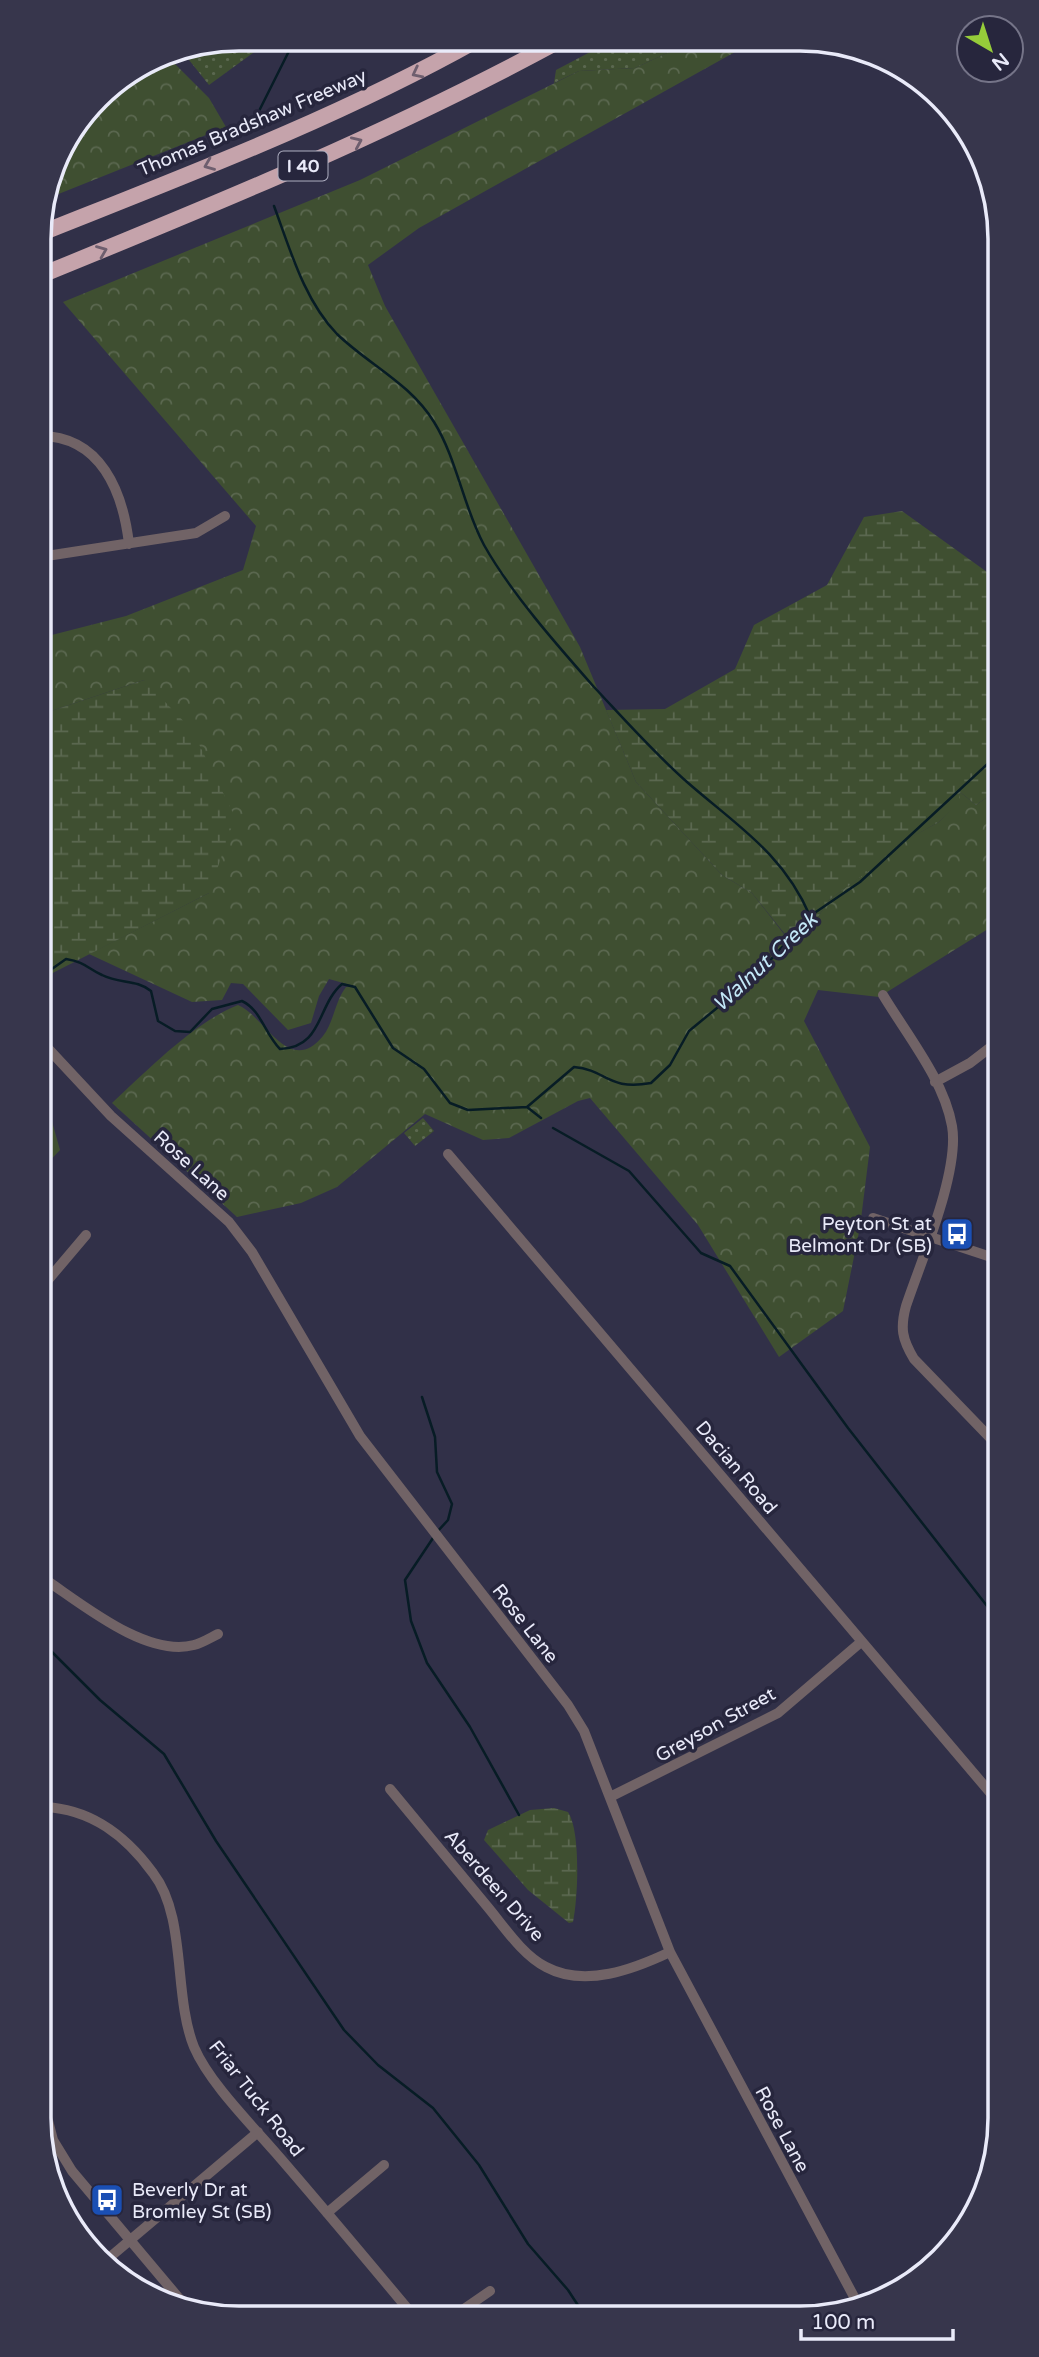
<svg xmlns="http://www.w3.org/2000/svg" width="1039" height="2357" viewBox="0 0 1039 2357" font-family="'Varela Round',sans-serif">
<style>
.grass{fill:url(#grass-dots)}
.forest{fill:url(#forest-crowns)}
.wetland{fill:url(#wetland-marsh)}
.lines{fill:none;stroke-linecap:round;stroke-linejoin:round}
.stream{stroke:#071c25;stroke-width:2.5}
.minor{stroke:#716366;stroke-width:10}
.highway{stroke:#c5a3ab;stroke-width:16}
.oneway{stroke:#6e5e6e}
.labels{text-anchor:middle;stroke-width:7;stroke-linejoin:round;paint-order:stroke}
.shield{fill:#27263d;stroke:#afafc1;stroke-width:2}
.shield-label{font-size:18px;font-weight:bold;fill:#e9eaf9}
.street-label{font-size:19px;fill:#e9eaf9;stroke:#27263d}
.poi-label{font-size:19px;fill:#e9eaf9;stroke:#27263d;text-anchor:end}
.water-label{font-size:21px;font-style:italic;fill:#c4e8f8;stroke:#27263d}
.rim{fill:none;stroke:#e9eaf9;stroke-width:3.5}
</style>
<defs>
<pattern id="grass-dots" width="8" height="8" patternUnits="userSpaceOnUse" patternTransform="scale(1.75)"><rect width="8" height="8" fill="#3f4f31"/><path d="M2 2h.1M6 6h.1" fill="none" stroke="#5b6850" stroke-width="1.8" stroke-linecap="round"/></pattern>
<pattern id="forest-crowns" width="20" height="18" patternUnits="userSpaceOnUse" patternTransform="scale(1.75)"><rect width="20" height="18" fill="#3f4f31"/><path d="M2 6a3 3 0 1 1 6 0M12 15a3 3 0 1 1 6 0" fill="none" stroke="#5b6850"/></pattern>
<pattern id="wetland-marsh" width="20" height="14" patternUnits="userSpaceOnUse" patternTransform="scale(1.75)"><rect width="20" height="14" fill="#3f4f31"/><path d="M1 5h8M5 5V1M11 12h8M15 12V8" fill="none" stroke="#5b6850"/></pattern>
</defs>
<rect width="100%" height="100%" fill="#313048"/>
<path class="grass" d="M238,39H272L209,85L181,50Z
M611,41H693L635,68L579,71L554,83L556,70Z
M423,1118L434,1131L415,1146L404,1133Z"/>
<path class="forest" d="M693,41L753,42L419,228L368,265L385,306L580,647L636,782L722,875L752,893L787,938L818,917L829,900L876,865L893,847L939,822L957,803L960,792L976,805L996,791V924L879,997L818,990L804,1021L870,1147L860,1227L843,1311L779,1357L698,1225L590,1098L578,1101L509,1138L483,1140L425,1114L337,1187L301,1203L237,1217L112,1103C148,1070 193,1023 238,1005C264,1015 289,1078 323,1036C334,1022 335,1001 346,987L354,986L329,979L319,996L311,1023L288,1030L243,984L231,983L222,1000L192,1002L89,954L209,893L144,680L51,711L41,718L40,638L126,616L243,570L256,526L63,302L360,180L579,71L635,68Z
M164,53L209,98L226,127L46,199L59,150L106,88Z
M42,1086L60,1150L42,1169Z"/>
<path class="wetland" d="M902,511L987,572L995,589L996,791L976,805L960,792L958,803L939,822L894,847L877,865L829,900L818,917L788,938L752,893L722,875L636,782L606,710L665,709L735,669L754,625L827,585L864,517Z
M144,680L192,730L235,817L209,893L41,979V718L51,711Z
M554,1808L568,1812C581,1832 578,1898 573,1922L569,1923L528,1890L484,1840L488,1830L530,1810Z"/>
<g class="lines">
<path class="stream" d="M256,117L295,39
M274,206C290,249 304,300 337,334C369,365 410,383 434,422C457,459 463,506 484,545C511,593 557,645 594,687C624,719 654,753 687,782C736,825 783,853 810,916
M42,994L49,971L66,959C85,962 87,968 102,975C120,984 136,979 151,991L158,1021L175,1031L190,1032L212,1009L242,1001C261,1010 265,1034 280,1049C323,1048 317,1005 342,984L355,987L393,1048L424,1069L450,1103L468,1110L527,1107L574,1067C607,1070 608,1091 651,1083L670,1065L689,1031L757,975L810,916L860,882L995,757
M527,1107L541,1118
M553,1128L629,1171L701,1253L730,1266L848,1428L998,1620
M422,1397L435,1437L437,1472L452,1504L448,1520L437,1532
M433,1538L405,1580L411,1621L427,1663L470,1727L519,1815
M44,1644L100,1700L164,1754L216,1841L344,2030L378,2065L433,2108L479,2165L528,2244L568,2290L583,2313"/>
<path class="minor" d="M40,436C101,436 123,492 129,544
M40,557L196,533L225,516
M883,995C907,1035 944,1080 952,1126C960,1171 921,1261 906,1306C900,1328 902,1339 914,1359L998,1446
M42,1042L111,1116L229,1222L252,1252L360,1436L568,1705L584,1731L670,1952L860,2308
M935,1082L970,1063L996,1043
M448,1154L999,1803
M873,1218L997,1259
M42,1287L86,1235
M43,1393L47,1429L43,1452
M43,1578C81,1603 146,1658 194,1645C202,1643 210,1638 218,1634
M390,1789C422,1828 454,1866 486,1905C503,1925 522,1955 546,1967C585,1988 634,1969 670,1952
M610,1797L778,1713L861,1642
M44,1807C92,1809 126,1836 153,1873C187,1917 173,1995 194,2047C209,2082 249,2122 275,2152C321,2205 366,2259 412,2314
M45,2109L53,2140L72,2171L188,2309
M327,2213L384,2165
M103,2263L258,2132
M458,2313L490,2291"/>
<path class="highway" d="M39,234C187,175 338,118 477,40
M39,276C216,204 391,132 559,41"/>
</g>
<defs><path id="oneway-chevron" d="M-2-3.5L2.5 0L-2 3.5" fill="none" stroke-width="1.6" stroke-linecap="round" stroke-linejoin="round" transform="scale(1.75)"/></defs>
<g class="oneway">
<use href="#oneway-chevron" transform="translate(417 73) rotate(153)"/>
<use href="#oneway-chevron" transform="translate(357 142) rotate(-24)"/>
<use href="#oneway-chevron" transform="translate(209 165) rotate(158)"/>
<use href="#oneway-chevron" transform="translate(102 251) rotate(-22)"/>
</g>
<defs>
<symbol id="bus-square" viewBox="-11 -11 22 22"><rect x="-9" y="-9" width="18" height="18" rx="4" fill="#1a4fb4" stroke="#27263d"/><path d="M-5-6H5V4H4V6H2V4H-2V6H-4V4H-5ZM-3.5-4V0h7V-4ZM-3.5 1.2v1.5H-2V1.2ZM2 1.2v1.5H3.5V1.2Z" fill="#fff"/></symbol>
</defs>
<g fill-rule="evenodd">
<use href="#bus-square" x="938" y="1215" width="38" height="38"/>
<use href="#bus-square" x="88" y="2181" width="38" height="38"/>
</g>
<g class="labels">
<rect class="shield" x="278.5" y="151.5" width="49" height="29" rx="5"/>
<g class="shield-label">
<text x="303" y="172">I 40</text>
</g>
<g class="street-label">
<text transform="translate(252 122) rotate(-23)" y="7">Thomas Bradshaw Freeway</text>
<text transform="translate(192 1165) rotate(42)" y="7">Rose Lane</text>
<text transform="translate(737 1467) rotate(50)" y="7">Dacian Road</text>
<text transform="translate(526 1623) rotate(52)" y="7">Rose Lane</text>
<text transform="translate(715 1724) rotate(-29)" y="7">Greyson Street</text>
<text transform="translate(495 1885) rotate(49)" y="7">Aberdeen Drive</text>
<text transform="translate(257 2098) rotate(52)" y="7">Friar Tuck Road</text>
<text transform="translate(783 2129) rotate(62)" y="7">Rose Lane</text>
</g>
<g class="poi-label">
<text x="932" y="1230">Peyton St at<tspan x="932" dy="22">Belmont Dr (SB)</tspan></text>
<text x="132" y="2196" text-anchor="start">Beverly Dr at<tspan x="132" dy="22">Bromley St (SB)</tspan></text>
</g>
<g class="water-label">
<text transform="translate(765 962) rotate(-43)" y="7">Walnut Creek</text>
</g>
</g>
<path d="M0 0H1039V2357H0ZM239 51H800A188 188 0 0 1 988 239V2118A188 188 0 0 1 800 2306H239A188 188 0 0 1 51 2118V239A188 188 0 0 1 239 51Z" fill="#37364c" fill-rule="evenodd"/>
<path class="rim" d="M239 51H800A188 188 0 0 1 988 239V2118A188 188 0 0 1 800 2306H239A188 188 0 0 1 51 2118V239A188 188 0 0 1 239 51Z"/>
<g transform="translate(990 49) rotate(141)"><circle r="33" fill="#27263d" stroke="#757488" stroke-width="2"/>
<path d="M0-5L12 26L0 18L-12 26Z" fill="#96cc3a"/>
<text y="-10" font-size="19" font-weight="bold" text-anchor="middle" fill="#e9eaf9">N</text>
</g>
<path d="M801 2329v10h152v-10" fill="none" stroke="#e9eaf9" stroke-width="3.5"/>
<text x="811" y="2329" font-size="21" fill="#e9eaf9" stroke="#27263d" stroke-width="5" paint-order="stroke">100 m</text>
</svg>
